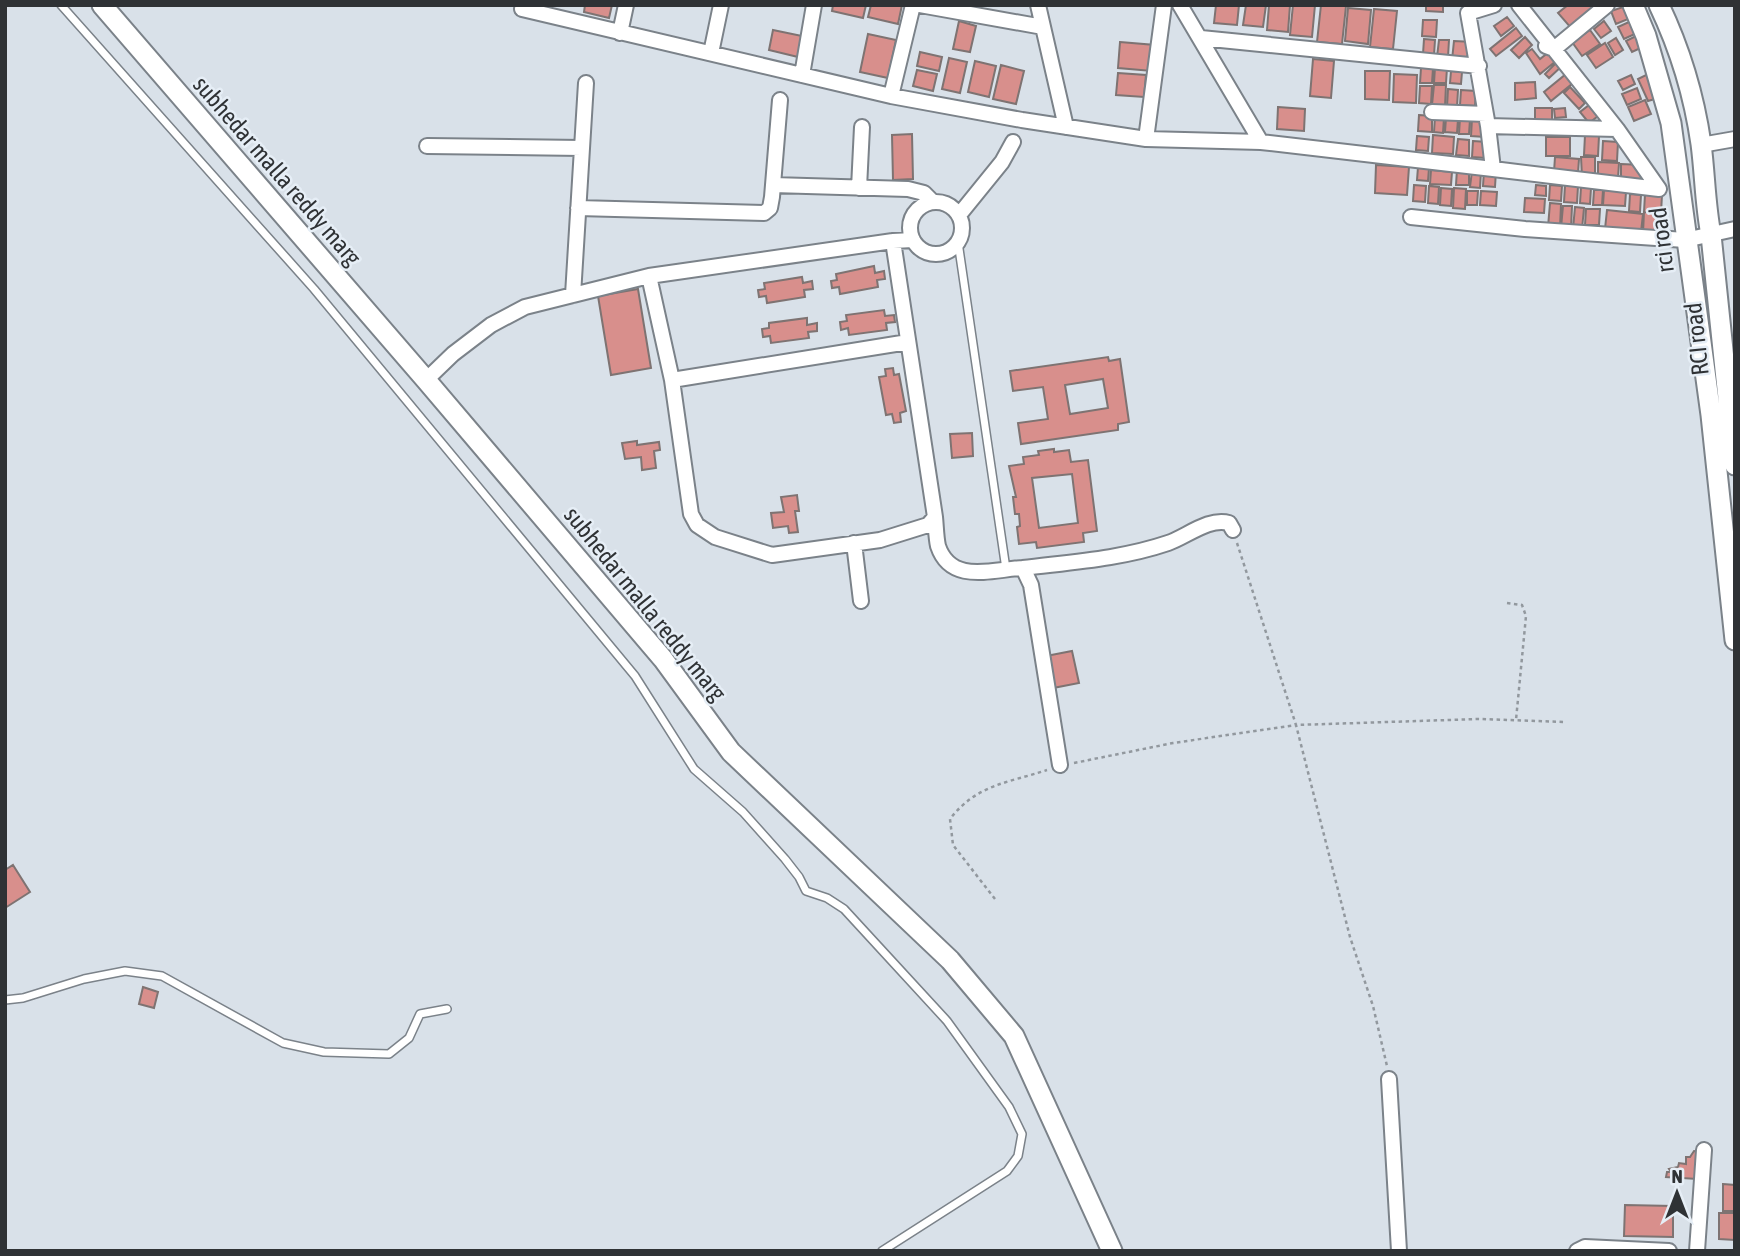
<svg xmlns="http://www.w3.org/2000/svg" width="1740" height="1256" viewBox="0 0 1740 1256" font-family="'Asap Condensed',sans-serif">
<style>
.building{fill:#d88f8c;stroke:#7e7372;stroke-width:2;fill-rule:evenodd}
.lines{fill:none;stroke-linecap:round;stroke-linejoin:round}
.lane-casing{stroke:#7b8289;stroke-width:10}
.street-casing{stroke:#7b8289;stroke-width:18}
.secondary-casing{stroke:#7b8289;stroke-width:23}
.path{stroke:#92989e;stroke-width:2.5;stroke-dasharray:3.5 3.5;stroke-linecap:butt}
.lane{stroke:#fff;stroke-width:7}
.street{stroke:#fff;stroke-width:14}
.secondary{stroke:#fff;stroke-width:19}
.labels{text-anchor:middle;stroke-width:5;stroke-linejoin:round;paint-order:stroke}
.street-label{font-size:24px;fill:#2f3235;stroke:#e6eef6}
</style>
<rect width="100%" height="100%" fill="#d9e1e9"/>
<path class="building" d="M585,5H612L609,18L584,12Z
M833,5H866L863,18L832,11Z
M871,5H902L898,24L868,17Z
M1216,5H1239L1237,25L1214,23Z
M1246,5H1266L1263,27L1243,25Z
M1269,5H1290L1288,32L1267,30Z
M1293,5H1315L1312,37L1290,35Z
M1321,5L1346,6L1342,44L1317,42Z
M1426,5H1443V12L1426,11Z
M1568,5H1591L1594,10L1571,28L1558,13Z
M1629,5L1633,17L1616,24L1611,11Z
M1348,8L1371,10L1368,44L1345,41Z
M1374,9L1397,11L1393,49L1370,47Z
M1507,17L1514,26L1501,36L1494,26Z
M1423,20H1437L1436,37L1422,36Z
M959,21L976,26L970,52L953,49Z
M1604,21L1611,31L1601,38L1594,29Z
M1631,21L1637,33L1624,39L1618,27Z
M1516,28L1522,36L1496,56L1490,49Z
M773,30L802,36L798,57L769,50Z
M1590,30L1600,44L1582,56L1572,42Z
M868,34L896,40L888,78L860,72Z
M1640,34L1645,46L1632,52L1626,41Z
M1525,37L1532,45L1519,58L1511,50Z
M1616,38L1623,50L1615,55L1608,43Z
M1424,39L1435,40L1434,55L1423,54Z
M1439,40H1449L1448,57H1437Z
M1454,41L1473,42L1472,61L1452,60Z
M1120,42L1155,45L1152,71L1118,68Z
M1605,43L1613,57L1596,68L1587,55Z
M1532,49L1540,59L1549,52L1556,61L1540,74L1526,53Z
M920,52L942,57L939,71L917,66Z
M949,58L967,62L960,93L942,89Z
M1313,59L1334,61L1331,98L1310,96Z
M975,61L996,66L989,97L968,92Z
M1558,61L1562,66L1549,78L1545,74Z
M1001,65L1024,71L1016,104L993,99Z
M1435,67L1447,68L1446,83H1434Z
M1421,68H1433L1432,83H1420Z
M917,70L937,74L933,91L913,86Z
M1365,71H1390L1389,100L1365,99Z
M1451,71L1462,72L1461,84L1450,83Z
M1118,73L1146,75L1144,97L1116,95Z
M1394,74L1417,75L1416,103L1393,102Z
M1566,74L1573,83L1551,101L1544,92Z
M1648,74L1658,98L1648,101L1638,79Z
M1631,75L1635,84L1623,90L1618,81Z
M1535,82L1536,98L1515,100V83Z
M1434,85H1446L1445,106L1432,105Z
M1420,86H1432L1431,104L1419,103Z
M1570,87L1585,103L1579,109L1564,93Z
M1637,88L1641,99L1627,105L1622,94Z
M1448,89L1458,90L1457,107H1447Z
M1461,90L1476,91L1475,106L1460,105Z
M1645,100L1651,114L1634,121L1628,107Z
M1593,102L1602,113L1589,123L1580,112Z
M1278,107L1305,109L1304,131L1277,129Z
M1535,108H1552V122L1535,123Z
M1565,108L1566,117L1555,118L1554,109Z
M1419,115L1432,116V132L1418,131Z
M1435,116L1444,117L1443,133L1434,132Z
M1446,118L1458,119L1457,133L1445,132Z
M1460,118L1470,119L1469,134H1459Z
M1472,119L1486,120L1485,137L1471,136Z
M912,134L913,179L893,180L892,135Z
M1433,135L1454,137L1453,154L1432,153Z
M1585,135L1599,136L1598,156L1584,155Z
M1417,136L1429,137L1428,151L1416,150Z
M1546,137H1570V156H1546Z
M1458,139L1469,140V156L1456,155Z
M1473,141L1487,142L1486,158L1472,157Z
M1603,141L1618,142L1617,161L1602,160Z
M1555,157L1579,159L1578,173L1554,172Z
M1581,157H1595V177H1582Z
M1598,162L1619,163L1618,178L1598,177Z
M1621,164L1642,165L1641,180L1621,178Z
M1376,165L1409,167L1407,195L1375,193Z
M1418,167L1429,168L1428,181L1417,180Z
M1457,169L1469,170V185H1456Z
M1431,170L1452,172L1451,185L1430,184Z
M1472,171H1481L1480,188L1470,187Z
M1484,171H1496L1495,187L1483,186Z
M1414,185L1426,186L1425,202L1413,201Z
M1536,185L1546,186V196L1535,195Z
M1550,185L1562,186L1561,201L1549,200Z
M1565,185L1578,186L1577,203L1564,202Z
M1429,186L1439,187L1438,204L1428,203Z
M1581,187L1591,188L1590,204L1580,203Z
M1441,188L1452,189L1451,206L1440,205Z
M1454,188L1466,189L1465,209L1453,208Z
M1594,190H1603L1602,205H1593Z
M1604,190L1626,192L1625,206L1603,205Z
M1467,191H1478L1477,205H1467Z
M1481,191L1497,192L1496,206L1480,205Z
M1630,194L1641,195L1640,212L1629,211Z
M1645,194L1662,195L1661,213L1644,212Z
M1525,198L1545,199L1544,213L1524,212Z
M1550,203L1561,204L1560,228L1548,227Z
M1563,206H1572L1571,229L1561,228Z
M1575,207L1584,208L1582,229H1573Z
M1586,209H1600L1599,225H1585Z
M1607,210L1643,214L1641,232L1605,229Z
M1644,212L1660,213L1659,234L1643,233Z
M874,266L875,273L884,271L885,279L877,280L878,287L840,294L839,287L832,288L831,281L837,280L836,274Z
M802,277L803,283L812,281L813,289L804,290L805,297L767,303L766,296L759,297L758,290L765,289L764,283Z
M638,289L651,368L611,375L598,296Z
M884,310L885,316L894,315L895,322L886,323L887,330L849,335L848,328L841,330L840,322L847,321L846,315Z
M807,318V325L817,323V331L808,332L809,338L771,343L770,336L763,337L762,329L769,328V323Z
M1108,357L1109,361L1120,359L1129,422L1118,424V430L1021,444L1018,423L1048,419L1043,387L1013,391L1010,371ZM1103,379L1108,408L1070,414L1065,385Z
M893,368L894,375L899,374L906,411L900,413L901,422L894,423L892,414L886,415L879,377L886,376L885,369Z
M972,433L973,456L952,458L950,434Z
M637,441V445L659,442L660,450L654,451L656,468L642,470L641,457L625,459L622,443Z
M1054,449V452L1069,450L1071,462L1088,460L1097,531L1083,533L1084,542L1037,548L1036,542L1019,544L1017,527L1020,526L1019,514H1015L1013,497H1016L1009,466L1024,464L1023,457L1039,455L1038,451ZM1072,474L1078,523L1039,528L1032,478Z
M797,495L799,511H795L798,532L789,533L788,526L773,528L771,513L784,512L781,497Z
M1072,651L1079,683L1053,688L1046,656Z
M13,865L30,892L5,908V870Z
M143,987L158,992L154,1008L139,1004Z
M1694,1151L1699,1152L1697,1179L1666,1177L1667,1172H1671L1669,1169L1678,1167L1679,1163L1686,1164V1157H1690Z
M1723,1184L1735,1185V1211H1723Z
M1625,1205L1673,1206V1237L1624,1236Z
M1719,1213H1735V1240L1719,1239Z"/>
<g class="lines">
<defs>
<path id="lane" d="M61,5L314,289L635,676L694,769L743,812L785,859L799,877L806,891L827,898L844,909L947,1021L1009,1107L1022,1134L1018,1156L1007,1171L882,1251
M958,242L1006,569
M5,1000L23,998L84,979L125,971L162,976L283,1043L324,1052L389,1054L409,1038L420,1014L447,1009"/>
<path id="street" d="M523,5L522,9L891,96L1022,120L1146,139L1261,142L1493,169L1488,126L1468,13L1494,5
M920,5L1043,27
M1038,5L1066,127
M1180,5L1261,142
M1519,5L1617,129L1659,189
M620,33L626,5
M1201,38L1479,66
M1546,46L1554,49L1607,5
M711,53L721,5
M802,75L814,5
M891,96L913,5
M1432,112L1486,114
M1488,126L1617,129
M1146,139L1164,5
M1701,145L1735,139
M427,146L582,148
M1493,169L1659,189
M773,185L908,189L924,193L933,202
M859,188L862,127
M910 228a26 26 0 1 1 52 0a26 26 0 1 1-52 0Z
M578,208L764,213L770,208L772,197L780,100
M959,215L1002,162L1013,142
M1411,217L1525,229L1685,240L1735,229
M649,276L672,380L691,514L697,525L715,537L772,555L880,540L928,525L935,517L893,241
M573,295L586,83
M426,380L453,354L491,325L525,307L649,276L893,241L913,240
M672,380L908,342
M935,517C936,526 936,537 938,546C951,585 993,569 1023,568L1031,585L1060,765
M854,543L861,601
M1023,568C1071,562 1121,559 1168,543C1186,537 1209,517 1229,523L1233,530
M1389,1079L1399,1251
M1577,1251L1585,1247L1669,1251
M1697,1251L1704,1150"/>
<path id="secondary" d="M102,5L426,380L663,659L731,752L950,960L1014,1036L1112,1251
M1633,5L1646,36L1671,123L1711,415L1735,640
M1659,5C1680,49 1694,95 1701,144C1705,174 1705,204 1711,235L1735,465"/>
</defs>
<use href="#lane" class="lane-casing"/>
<use href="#street" class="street-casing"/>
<use href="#secondary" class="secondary-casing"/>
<path class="path" d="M1237,543L1296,725L1479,719L1566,722
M1507,603L1522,605L1526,616L1516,720
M1074,763L1173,743L1296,725L1350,937L1373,1006L1387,1066
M995,899L953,845L950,819C977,784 1008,783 1047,770"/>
<use href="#lane" class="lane"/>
<use href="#street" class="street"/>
<use href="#secondary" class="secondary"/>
</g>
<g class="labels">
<g class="street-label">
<text transform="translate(277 171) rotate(49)" y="8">subhedar malla reddy marg</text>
<text transform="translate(1662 240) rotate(-97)" y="8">rci road</text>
<text transform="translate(1697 339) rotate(-96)" y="8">RCI road</text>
<text transform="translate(645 604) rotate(51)" y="8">subhedar malla reddy marg</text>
</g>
</g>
<rect width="1740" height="1256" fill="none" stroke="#2f3235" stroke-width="14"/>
<g transform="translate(1677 1193)" stroke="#e6eef6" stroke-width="5" paint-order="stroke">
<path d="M0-5L12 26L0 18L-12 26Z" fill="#2f3235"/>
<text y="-10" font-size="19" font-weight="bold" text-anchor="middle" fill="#2f3235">N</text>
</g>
</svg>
